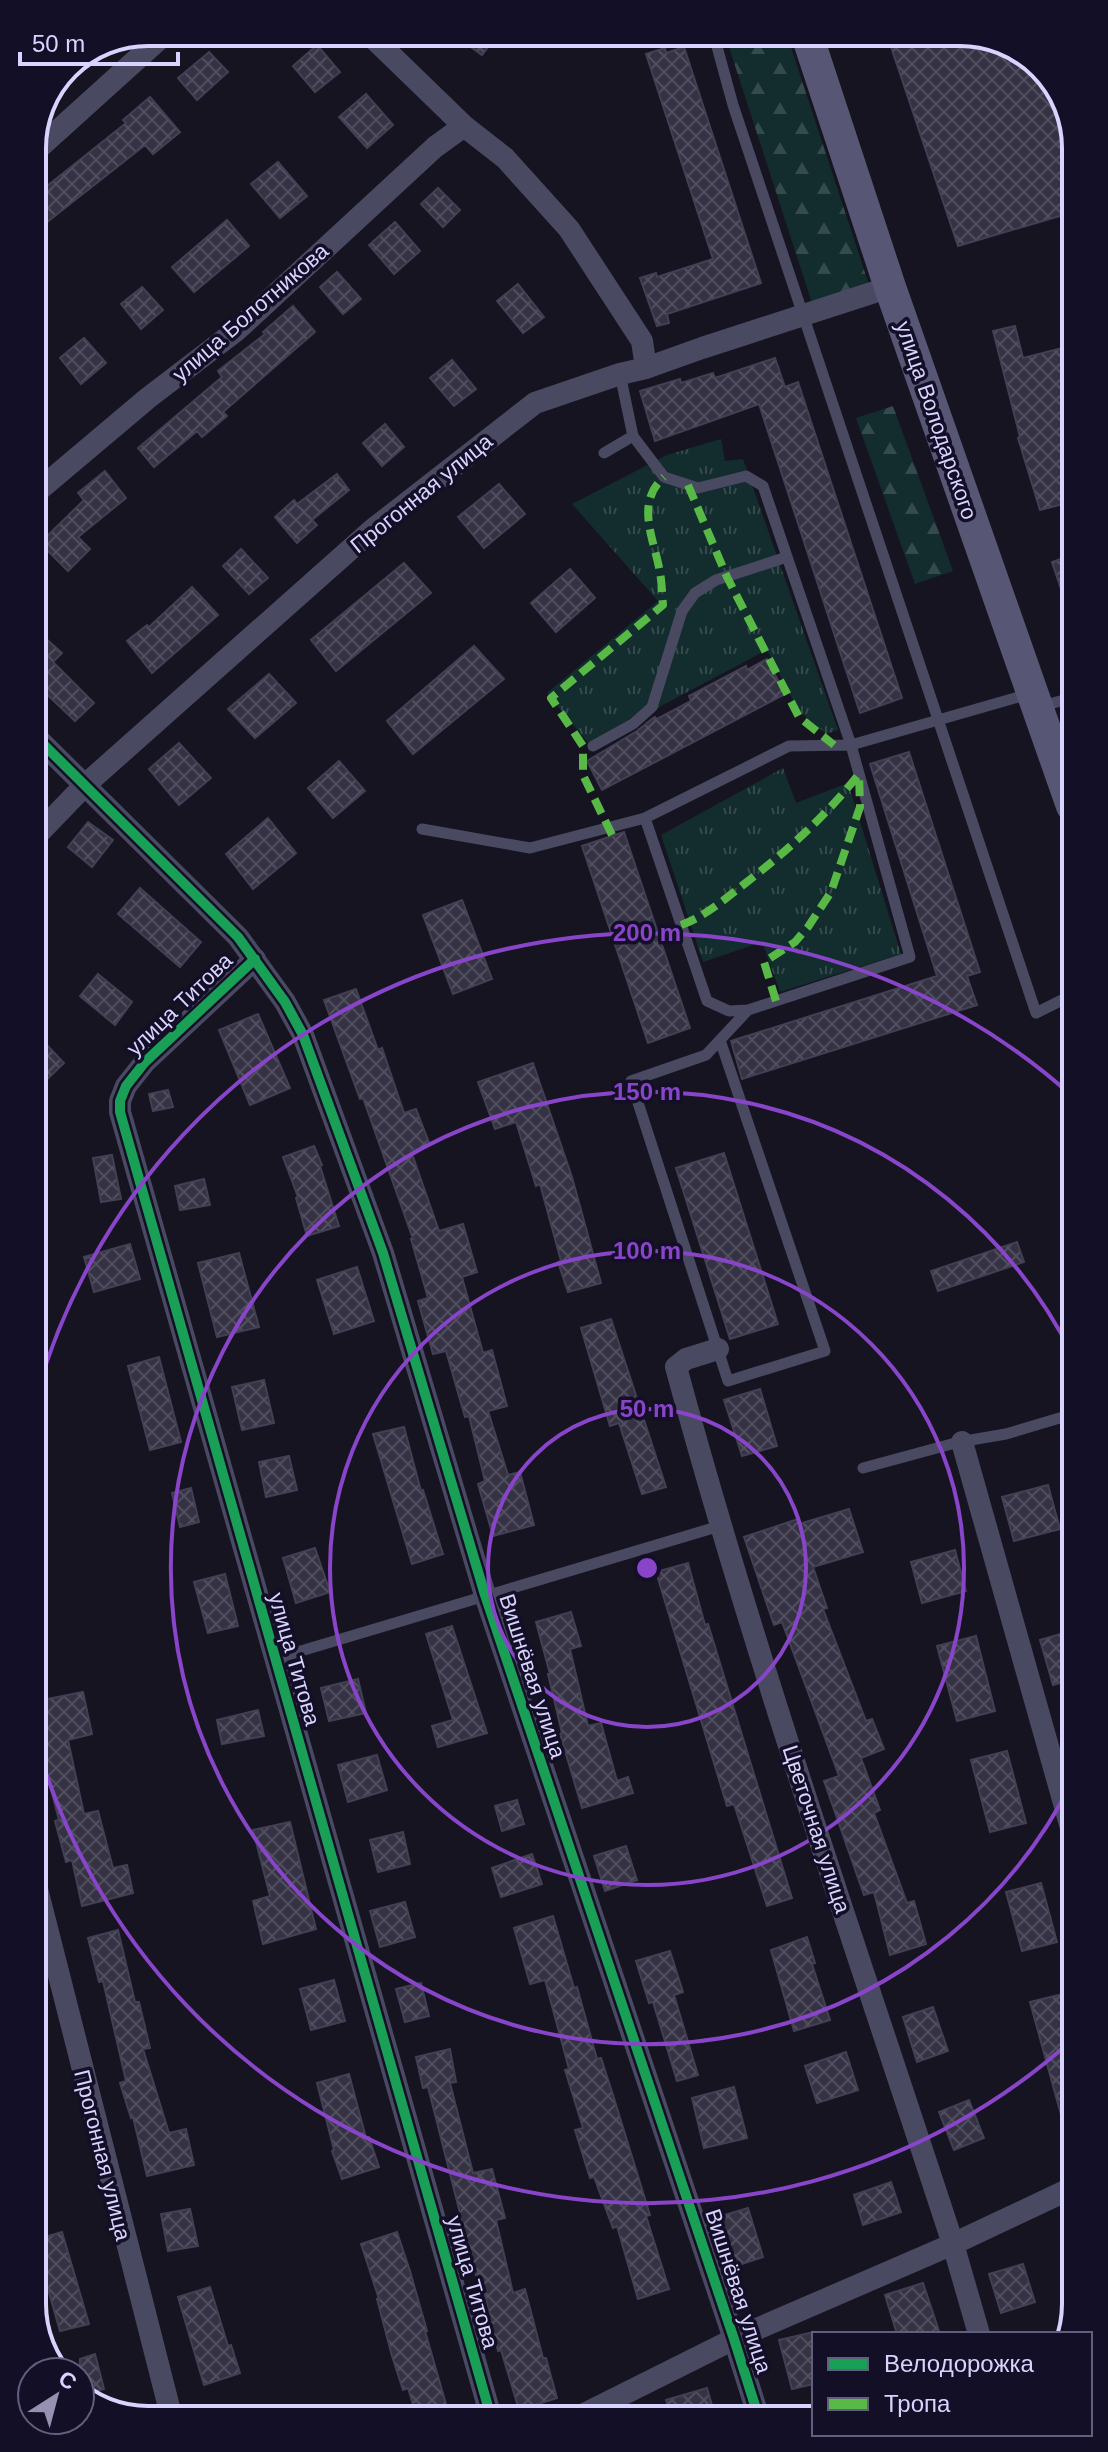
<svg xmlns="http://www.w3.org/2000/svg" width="1108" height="2452" viewBox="0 0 1108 2452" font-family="Helvetica,sans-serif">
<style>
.grass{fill:url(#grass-tufts)}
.forest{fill:url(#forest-firs)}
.building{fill:url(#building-cross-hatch);stroke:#433f54;stroke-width:2}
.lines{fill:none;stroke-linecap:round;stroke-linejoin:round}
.service{stroke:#4a4962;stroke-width:11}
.minor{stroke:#4a4962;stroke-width:22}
.secondary{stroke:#575674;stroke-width:32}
.quiet{stroke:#58b947;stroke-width:8;stroke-dasharray:16 8;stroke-linecap:butt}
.cycleway-casing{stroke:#130f26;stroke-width:15}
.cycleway{stroke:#1a9f57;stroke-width:10}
.ring{fill:none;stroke:#8945c9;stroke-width:4}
.labels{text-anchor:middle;stroke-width:7;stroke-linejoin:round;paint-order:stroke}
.street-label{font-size:22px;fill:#d9d4ff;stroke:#130f26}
.rim{fill:none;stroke:#d9d4ff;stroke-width:4}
.centre{fill:#8945c9;stroke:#130f26;stroke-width:4}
.ring-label{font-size:24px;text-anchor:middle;font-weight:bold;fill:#8945c9;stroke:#130f26;stroke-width:7;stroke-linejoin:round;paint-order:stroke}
</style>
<defs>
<pattern id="grass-tufts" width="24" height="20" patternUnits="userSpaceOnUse" patternTransform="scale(2)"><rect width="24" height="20" fill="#132c2d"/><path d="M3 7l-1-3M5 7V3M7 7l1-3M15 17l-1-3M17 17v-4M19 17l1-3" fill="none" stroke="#354a4c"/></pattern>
<pattern id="forest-firs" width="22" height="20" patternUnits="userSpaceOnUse" patternTransform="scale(2)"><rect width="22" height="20" fill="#132c2d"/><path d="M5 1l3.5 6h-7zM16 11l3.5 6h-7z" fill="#354a4c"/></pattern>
<pattern id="building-cross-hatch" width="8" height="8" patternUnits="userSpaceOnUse" patternTransform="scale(2)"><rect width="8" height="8" fill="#343243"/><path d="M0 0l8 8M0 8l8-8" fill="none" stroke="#514f5f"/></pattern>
</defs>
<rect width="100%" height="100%" fill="#161421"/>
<path class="grass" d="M721,439L725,461L743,459L838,730L826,734L798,710L767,650L589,744L547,693L658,601L572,504L667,455Z
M783,768L796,803L848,783L901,954L780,992L762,942L703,962L661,835Z"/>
<path class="forest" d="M757,32H786L869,285L813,306L727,41Z
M893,406L953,571L915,584L856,418Z"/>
<path class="building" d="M450,32H499L482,55Z
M886,32H968L1031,56L1070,110V213L958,246Z
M317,45L340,72L315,92L293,66Z
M684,47L761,283L667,314L669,323L657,326L640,278L656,273L657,277L713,259L646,54L665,48L666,53Z
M209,52L228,72L197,100L178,78Z
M366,94L393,125L367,148L339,117Z
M150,97L180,132L153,154L145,145L46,223L32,207V198L126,123L123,120Z
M278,162L307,196L280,218L251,184Z
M438,188L460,210L443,227L421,204Z
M227,220L249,246L194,292L172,267Z
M395,222L420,251L394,274L369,245Z
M337,272L361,299L343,314L320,287Z
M518,284L544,317L523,333L497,301Z
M142,287L163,310L141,329L121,304Z
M293,306L315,332L223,412L227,416L202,437L197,431L154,467L138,448L222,377L218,371L265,334L263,332Z
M1015,326L1023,358L1070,346L1071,502L1040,510L1018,438L1020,437L993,331Z
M84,338L106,363L81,384L60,358Z
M775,358L785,387L798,382L902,698L860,713L759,404L655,441L640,391L680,379L681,383L713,373L715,378Z
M452,360L476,389L454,406L430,378Z
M385,424L404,447L382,466L363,443Z
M105,471L126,498L78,537L90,549L68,571L40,543L84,500L78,493Z
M337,474L349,490L312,520L317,525L297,543L275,517L294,500L297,504Z
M499,484L525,514L484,548L458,517Z
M241,549L268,578L249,594L223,566Z
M1071,555V610H1068L1052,562Z
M404,563L431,593L336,671L311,640Z
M570,569L595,598L556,632L531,603Z
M192,587L218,615L152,673L127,641L147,625L149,627Z
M34,628L62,653L53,662L94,703L75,721L34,682Z
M474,646L504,679L413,754L387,721Z
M767,659L785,694L602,790L587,761L637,731L653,718L655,717L657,719L691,701L689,696L746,666L747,670Z
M269,674L296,703L255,738L228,709Z
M179,743L211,778L179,805L149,769Z
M909,752L980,972L967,976L977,1005L742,1079L731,1041L937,976L870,764Z
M339,761L365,791L333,818L308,788Z
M268,818L296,853L253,889L226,854Z
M88,822L113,840L92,867L68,847Z
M624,832L690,1028L648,1043L582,846Z
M140,888L201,942L180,967L118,914Z
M462,900L492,979L453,994L423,915Z
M98,974L132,1002L115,1025L80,996Z
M356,989L378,1050L382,1048L404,1113L416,1109L430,1145L411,1151L439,1231L463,1224L477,1272L462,1277L483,1353L492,1350L507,1406L488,1411L508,1475L520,1472L534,1525L493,1536L478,1484L485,1481L469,1416L465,1417L446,1351L433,1354L418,1301L428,1298L411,1239H413L363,1098L360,1099L324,1000Z
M258,1014L290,1088L250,1105L219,1030Z
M43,1041L64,1063L35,1091V1049Z
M533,1063L572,1177L601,1283L568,1292L558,1262L561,1261L540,1184L536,1186L516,1122L495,1129L478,1082Z
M168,1090L173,1107L153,1111L149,1094Z
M314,1146L322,1165L320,1166L339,1226L307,1236L296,1198L298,1197L283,1157Z
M724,1153L778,1324L730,1339L676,1168Z
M112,1155L121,1199L101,1202L93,1158Z
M204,1179L210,1205L180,1210L175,1186Z
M1017,1242L1024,1262L938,1291L931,1271Z
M130,1244L140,1279L94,1292L84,1257Z
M239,1253L259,1327L217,1337L198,1263Z
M357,1267L374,1321L334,1334L317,1280Z
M611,1319L666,1487L642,1494L619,1423L610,1426L581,1328Z
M159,1357L181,1442L150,1450L128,1366Z
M264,1380L274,1423L242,1430L232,1387Z
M760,1389L777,1446L742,1456L724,1400Z
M404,1427L421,1491L423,1490L443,1554L412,1564L373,1434Z
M289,1456L297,1490L266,1497L259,1462Z
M1048,1485L1060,1529L1014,1541L1002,1497Z
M191,1488L199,1522L180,1527L172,1493Z
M849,1509L863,1552L813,1567L827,1608L823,1609L866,1721L872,1719L884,1749L861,1758L880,1810L874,1813L907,1903L914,1901L926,1944L890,1955L874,1892L864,1895L824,1781L839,1776L782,1622L774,1625L744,1537L798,1519L799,1524Z
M315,1548L330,1592L296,1603L283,1558Z
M955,1550L966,1591L922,1603L911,1562Z
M688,1563L705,1625L708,1624L792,1898L767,1906L734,1804L727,1806L656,1572Z
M225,1574L238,1626L208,1633L194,1582Z
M571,1612L581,1646L570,1649L588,1726L601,1723L617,1781L628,1777L633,1793L582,1808L560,1734L562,1733L548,1674H550L536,1622Z
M452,1626L487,1733L438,1747L432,1726L453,1720L426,1634Z
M1074,1630V1679L1053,1685L1040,1640Z
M976,1636L995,1711L957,1721L937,1646Z
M358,1679L366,1713L329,1721L321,1688Z
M83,1692L92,1734L68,1740L84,1814L98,1811L113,1868L127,1865L133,1893L82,1906L72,1860L66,1862L55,1821L59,1820L42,1755L45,1754L37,1715V1701Z
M258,1710L264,1736L222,1744L217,1720Z
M1007,1751L1026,1823L990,1832L971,1760Z
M377,1755L387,1790L348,1802L338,1765Z
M517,1800L524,1824L502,1831L495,1806Z
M290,1822L316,1929L263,1944L253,1901L270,1896L253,1830Z
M403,1832L410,1864L378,1872L370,1840Z
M626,1846L637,1880L605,1891L594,1856Z
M532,1854L542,1884L501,1897L492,1868Z
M1041,1883L1057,1942L1022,1951L1006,1892Z
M405,1902L415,1937L380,1947L370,1911Z
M553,1916L574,1988L577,1987L597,2059L601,2058L613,2095L650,2215L646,2216L669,2289L638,2299L617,2226L613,2228L594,2177L590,2178L575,2130L583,2128L565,2070L569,2069L545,1980L530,1984L514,1928Z
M118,1930L135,2002H139L150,2048L143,2049L169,2133L186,2129L194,2165L147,2176L133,2117L131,2118L120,2083L126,2081L103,1981L99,1982L88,1938Z
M807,1937L815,1963L812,1964L830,2020L794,2031L771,1950Z
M670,1951L683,1992L674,1995L698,2075L677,2081L653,2002L649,2003L636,1961Z
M334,1980L345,2021L311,2030L300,1989Z
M421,1983L429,2016L405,2022L396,1989Z
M1071,1992L1075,2007L1076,2143L1069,2144L1030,2002Z
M933,2007L948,2051L917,2062L903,2017Z
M450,2049L456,2082L450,2083L473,2173L492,2169L505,2218L496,2220L513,2293L525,2289L543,2358H546L557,2398L519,2410L501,2350L498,2351L482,2283L478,2284L428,2087L423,2088L416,2057Z
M846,2052L858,2090L817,2103L805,2066Z
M349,2074L366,2138L369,2137L379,2167L342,2179L332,2151L334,2150L317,2083Z
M734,2087L747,2138L704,2148L692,2098Z
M969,2100L984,2138L954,2150L939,2112Z
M891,2182L901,2212L863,2225L854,2195Z
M748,2208L763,2257L733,2267L718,2217Z
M190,2209L198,2246L168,2251L161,2214Z
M62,2232L89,2324L60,2331L42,2268L38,2270V2239Z
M397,2232L410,2271L427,2331H425L450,2418H417L408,2388L403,2390L392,2356L377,2299H379L361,2244Z
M1023,2264L1035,2302L1001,2313L989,2274Z
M923,2283L940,2334H897L885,2295Z
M210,2287L228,2346L231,2345L240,2373L204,2385L178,2297Z
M814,2332V2384L792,2389L779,2340Z
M95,2354L104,2389L80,2395V2359Z
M707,2388L715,2416H671L666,2400Z"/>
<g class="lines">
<path class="service" d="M713,32L733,105L1036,1013L1072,995
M620,374L633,436L664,477L698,488L746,476L763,486L851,745L910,957L748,1010L729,1011L707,1001L645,818L789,746L851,745L1029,694
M604,453L633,436
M1039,707L1071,698
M593,746L633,724L652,707L682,611L695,593L716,580L787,557
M422,829L530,848L645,818
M720,1040L825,1351L728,1381L631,1081L706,1055L748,1010
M863,1468L959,1442L1006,1434L1073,1414
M274,1659L720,1526"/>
<path class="minor" d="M367,32L464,126L505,158L569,229L642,341L646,368
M32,154L167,32
M33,495L148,398L237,330L435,147L464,126
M34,735L238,937L285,1002L303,1035L383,1253L485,1595L734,2339L758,2415
M34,838L85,785L372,530L535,403L620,374L646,368L702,348L890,287
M255,959L145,1062L126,1086L120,1101V1112L491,2417
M718,1349L686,1359L676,1367C756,1663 858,1953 953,2244L979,2334
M962,1442L1075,1842
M37,1889L172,2419
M578,2417L734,2339L953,2244L1076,2186"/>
<path class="secondary" d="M806,32L890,287L1072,806"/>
<path class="quiet" d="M688,485L727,577L799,717L834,745
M612,835L583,775V746L551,698L663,605C662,595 662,583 660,573C655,541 634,503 664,477
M681,925C704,917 724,900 743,885C787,851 824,818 859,774
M776,1001L764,962L795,942L808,927L831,892L860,807L859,774"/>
<defs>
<path id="cycleway" d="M34,735L238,937L285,1002L303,1035L383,1253L485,1595L734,2339L758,2415
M255,959L145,1062L126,1086L120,1101V1112L491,2417"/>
</defs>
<use href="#cycleway" class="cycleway-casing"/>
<use href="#cycleway" class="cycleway"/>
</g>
<g class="ring">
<circle cx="647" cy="1568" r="159"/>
<circle cx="647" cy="1568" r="317"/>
<path d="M1073 1780A476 476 0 1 1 1073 1356"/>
<path d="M1072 2040A635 635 0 0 1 38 1748M37 1393A635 635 0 0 1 1072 1096"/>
</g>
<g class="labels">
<g class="street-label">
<text transform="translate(250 312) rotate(-41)" y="8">улица Болотникова</text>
<text transform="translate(937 420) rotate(71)" y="8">улица Володарского</text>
<text transform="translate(421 493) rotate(-39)" y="8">Прогонная улица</text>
<text transform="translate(179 1004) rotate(-44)" y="8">улица Титова</text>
<text transform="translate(295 1659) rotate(74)" y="8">улица Титова</text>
<text transform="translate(533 1676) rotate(72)" y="8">Вишнёвая улица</text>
<text transform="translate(817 1829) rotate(72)" y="8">Цветочная улица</text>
<text transform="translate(103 2155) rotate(76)" y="8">Прогонная улица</text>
<text transform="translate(473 2282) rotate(74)" y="8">улица Титова</text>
<text transform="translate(739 2291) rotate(72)" y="8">Вишнёвая улица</text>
</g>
</g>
<path d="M0 0H1108V2452H0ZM148 46H960A102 102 0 0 1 1062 148V2304A102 102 0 0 1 960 2406H148A102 102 0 0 1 46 2304V148A102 102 0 0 1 148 46Z" fill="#130f26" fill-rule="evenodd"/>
<path class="rim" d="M148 46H960A102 102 0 0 1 1062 148V2304A102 102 0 0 1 960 2406H148A102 102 0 0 1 46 2304V148A102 102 0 0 1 148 46Z"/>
<circle cx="647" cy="1568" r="12" class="centre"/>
<g class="ring-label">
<text x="647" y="941">200 m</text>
<text x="647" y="1100">150 m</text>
<text x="647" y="1259">100 m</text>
<text x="647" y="1417">50 m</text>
</g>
<rect x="812" y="2332" width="280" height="104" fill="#130f26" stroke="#625e7d" stroke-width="2"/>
<rect x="828" y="2358" width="40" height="12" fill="#1a9f57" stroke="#625e7d" stroke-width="2"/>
<text x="884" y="2372" font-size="24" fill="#d9d4ff">Велодорожка</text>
<rect x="828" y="2398" width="40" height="12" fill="#58b947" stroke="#625e7d" stroke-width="2"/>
<text x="884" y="2412" font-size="24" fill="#d9d4ff">Тропа</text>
<g transform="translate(56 2396) rotate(36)"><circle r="38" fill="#130f26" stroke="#625e7d" stroke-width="2"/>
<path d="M0-6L14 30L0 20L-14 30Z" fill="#9591b1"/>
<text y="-12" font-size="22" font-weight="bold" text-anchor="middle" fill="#d9d4ff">С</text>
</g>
<path d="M20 52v12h158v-12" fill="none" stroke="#d9d4ff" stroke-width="4"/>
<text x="32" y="52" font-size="24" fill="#d9d4ff" stroke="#130f26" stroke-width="6" paint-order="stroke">50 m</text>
</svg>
